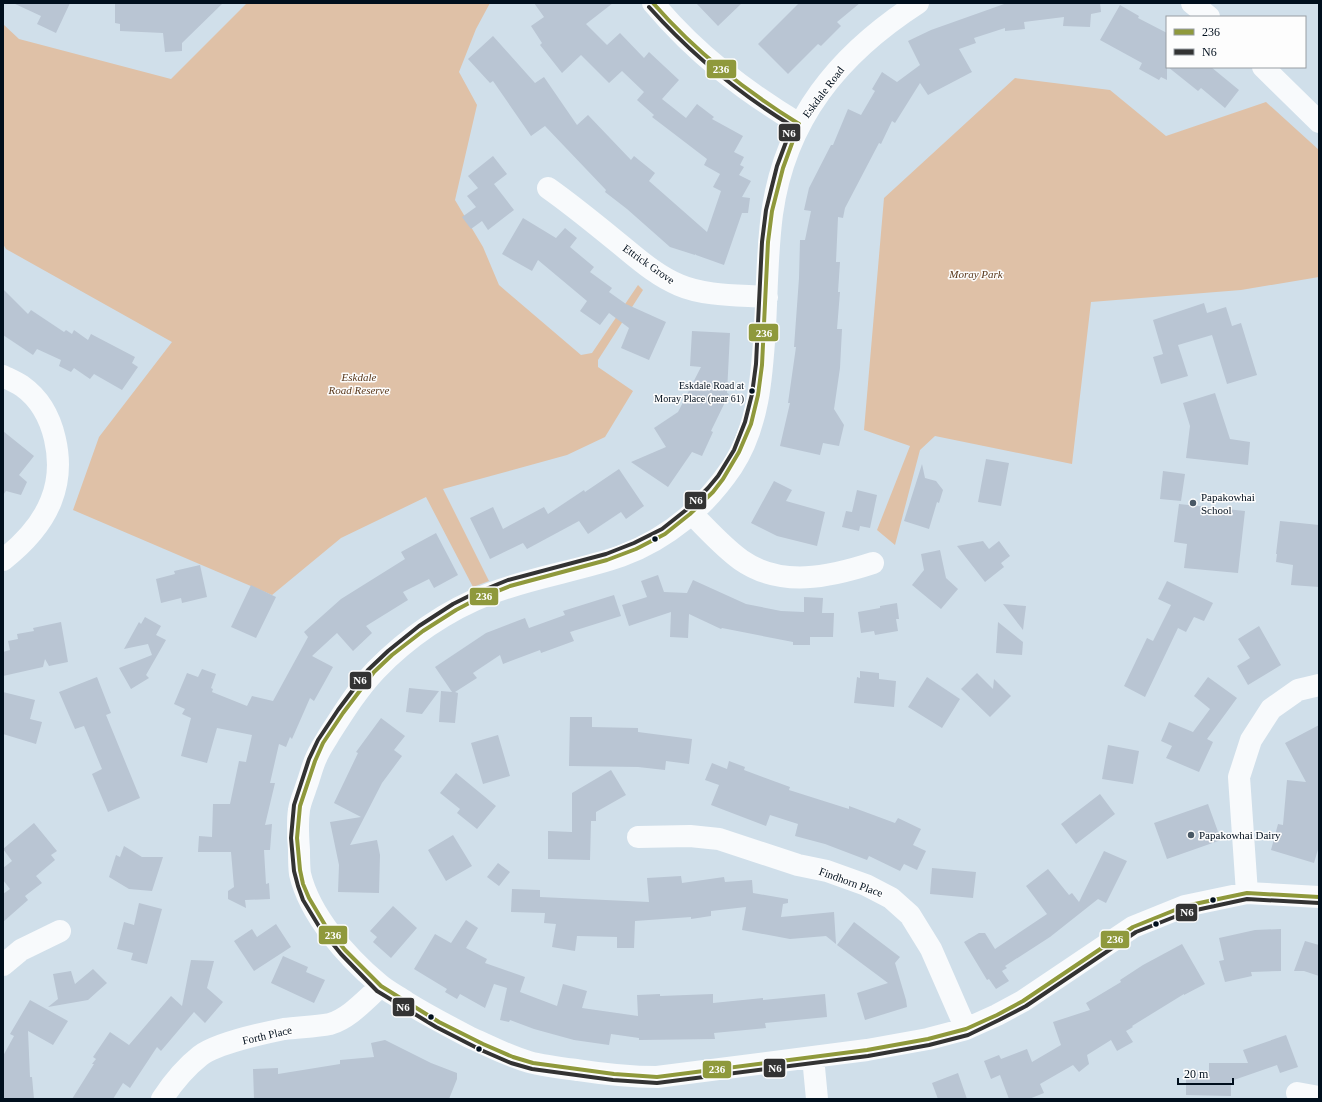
<svg xmlns="http://www.w3.org/2000/svg" width="1322" height="1102" viewBox="0 0 1322 1102" font-family="Georgia,serif">
<style>
.green{fill:#dfc1a7}
.building{fill:#b9c5d3}
.lines{fill:none;stroke-linecap:round;stroke-linejoin:round}
.minor{stroke:#f8fafc;stroke-width:22}
.bus-1-casing{stroke:#fdfdfd;stroke-width:7}
.bus-2-casing{stroke:#fdfdfd;stroke-width:7}
.bus-1{stroke:#8f993c;stroke-width:4}
.bus-2{stroke:#333;stroke-width:4}
.bus-dot{fill:#000f1d;stroke:#fdfdfd;stroke-width:1.5}
.poi-dot{fill:#495865;stroke:#fdfdfd;stroke-width:1.5}
.labels{text-anchor:middle;stroke-width:3;stroke-linejoin:round;paint-order:stroke}
.bus-label{font-size:10px;fill:#000f1d;stroke:#fdfdfd;text-anchor:end}
.street-label{font-size:11px;fill:#000f1d;stroke:#fdfdfd}
.park-label{font-size:11px;font-style:italic;fill:#58371a;stroke:#fdfdfd}
.poi-label{font-size:11px;fill:#000f1d;stroke:#fdfdfd;text-anchor:start}
.line-badge{stroke:#fdfdfd;stroke-width:1.5}
.badge-label{font-size:11px;text-anchor:middle;font-weight:bold;fill:#fff}
</style>
<rect width="100%" height="100%" fill="#d0dfea"/>
<path class="green" d="M247,3H490L476,29L459,72L477,105L455,200L483,247L499,285L581,355L592,353L638,285L643,290L598,360V367L633,391L605,437L567,455L443,489L489,581L473,587L426,497L341,538L272,595L73,510L99,437L172,342L6,249L3,244V24L19,39L171,79Z
M1015,78L1110,90L1166,136L1266,102L1319,150V277L1241,290L1091,302L1072,464L935,436L920,450L895,545L877,530L910,446L864,430L884,198Z"/>
<path class="building" d="M13,3H70L56,33L37,24L41,16Z
M115,3H223L182,43V51L165,52L163,33L120,31V24L115,23Z
M534,3H613L586,24L607,45L620,33L644,58L649,52L679,80L662,99L686,118L697,104L714,117L712,119L743,136L734,152L744,157L740,165L744,167L739,175L751,181L742,197L750,198L748,213H742L724,265L696,255V254L695,255L670,247L627,209L605,192L606,190L545,126L531,136L493,81L490,83L468,59L493,36L535,83L544,77L577,125L588,115L631,160L634,156L655,173L649,181L707,232L721,191L713,187L720,174L704,165L707,159L652,117L654,115L637,100L644,92L622,71L609,83L581,55L562,73L540,45L542,43L531,26L544,17Z
M696,3H742L718,26Z
M799,3H860L837,22L841,26L821,46L818,44L788,74L758,44Z
M1007,3H1100L1101,12L1091,14L1090,27L1063,26L1064,17L1024,22L1025,29L1005,31V28L974,38L976,43L959,49L972,72L928,95L920,83L895,123L892,121L881,144L879,143L845,208L843,218L838,217L836,262H840L838,292H840L837,329H842L840,368L834,409L844,425L839,446L823,443L820,455L780,446L790,403H788L796,347H794L799,278L800,240H805L811,211L804,210L809,188L831,145H833L848,109L861,115L875,91L872,89L882,72L897,82L920,65L908,41L931,30Z
M1120,5L1139,16L1138,18L1167,33V80L1161,77L1159,80L1139,69L1142,63L1100,40Z
M1168,67H1211L1239,90L1225,108L1201,88L1198,91Z
M493,156L507,174L494,184L514,210L488,230L482,221L471,229L462,217L476,207L467,196L478,188L468,176Z
M523,218L556,238L565,228L577,238L570,247L594,267L590,272L612,288L609,292L626,304L666,322L649,360L621,348L629,328L609,313L600,325L580,311L587,301L538,260L532,271L502,254Z
M3,289L28,314L31,310L64,332L66,330L72,334L74,330L88,340L91,334L135,357L132,363L138,367L122,390L94,374L90,379L74,368L71,372L59,366L61,360L37,349L33,355L3,335Z
M1204,303L1207,313L1226,307L1232,326L1241,323L1257,375L1227,384L1212,335L1178,345L1188,376L1161,384L1153,357L1163,354L1153,320Z
M692,331L730,333L727,393L729,394L711,431L713,432L702,456L692,452L668,487L631,462L666,447L654,428L678,412L701,367L690,366Z
M1215,393L1230,439L1250,442L1248,465L1186,458L1190,426L1183,403Z
M3,431L34,456L19,475L27,482L21,495L6,491L3,495Z
M986,459L1009,463L1001,506L978,502Z
M922,464L925,478L936,481L943,490L939,503L937,502L929,529L904,521Z
M619,469L644,506L626,519L621,512L588,534L579,521L527,549L523,543L490,559L470,518L493,507L503,529L544,507L548,514L584,490L585,492Z
M1163,471L1185,474L1181,501L1160,499Z
M774,481L792,490L786,501L825,512L817,546L777,536L751,523Z
M857,490L877,495L870,528L860,526L859,531L842,527L846,511L852,512Z
M1179,504L1245,511L1238,573L1184,568L1187,544L1174,542Z
M1280,521L1319,525V587L1291,585L1293,565L1276,562L1277,554H1276Z
M436,533L458,575L434,588L429,579L403,592L408,600L366,626L372,633L353,651L337,633L312,656L333,667L314,701L310,698L292,739L290,737L286,747L279,744L270,783H275L265,825L272,824L270,850H264L266,884L269,883L270,899L245,900L246,908L228,899V891L234,887L231,852H198L199,836L212,837L213,804H230L239,761L246,762L252,735L217,728L207,763L181,756L191,718L182,714L185,709L174,704L187,673L198,677L202,669L216,674L211,688L213,689L212,692L247,706L252,696L273,701L308,637L304,632L341,599L405,559L401,552Z
M983,541L989,549L999,541L1010,556L1001,563L1004,567L985,582L957,546Z
M940,550L946,578L958,589L941,609L912,585L924,570L921,554Z
M200,565L207,597L182,603L181,598L161,603L156,579L175,574L174,571Z
M658,575L664,592L687,593L693,580L746,604L781,611L804,612V597L823,598L822,613H834L833,637H810V645H793V642L722,628L721,629L689,614L688,638L670,637L671,612L629,626L622,605L647,597L641,581Z
M1167,581L1213,603L1204,621L1194,617L1186,632L1178,628L1145,697L1124,686L1147,638L1153,641L1171,605L1158,599Z
M251,585L276,597L256,638L231,627Z
M614,595L621,616L570,632L574,641L541,653L540,650L503,664L500,655L473,673L477,678L455,692L458,693L455,723L439,722L441,691L452,692L435,667L486,633L525,618L529,628L565,615L563,611Z
M897,603L899,619H896L898,631L875,635L874,631L861,633L858,612L880,608V606Z
M1003,604L1026,606L1023,630Z
M145,617L161,626L156,635L166,640L146,675L149,678L131,689L119,668L152,655L148,644L124,649L139,622L141,624Z
M61,622L68,662L49,666L45,659L43,667L3,676V652L10,650L8,641L18,639L17,634L34,631L33,628Z
M998,622L1023,642L1022,655L996,653Z
M1259,626L1281,665L1248,685L1237,666L1250,658L1238,639Z
M860,671L879,673V679L896,681L894,707L854,703L857,677L860,678Z
M977,673L993,689L994,679L1011,696L990,717L961,689Z
M97,677L111,713L106,715L140,798L108,812L92,774L102,769L84,726L75,729L59,692Z
M927,677L960,699L942,728L908,707Z
M1208,677L1237,698L1207,739L1213,742L1199,772L1166,758L1172,746L1161,741L1169,722L1193,732L1210,709L1194,696Z
M409,688L439,691L422,714L406,712Z
M3,692L35,700L30,719L42,722L36,744L3,734Z
M570,717H592V727L638,728V732L692,739L689,764L666,761L665,770L638,767L569,766Z
M381,718L405,736L394,750L402,756L382,783L350,845L377,840L380,855L379,893L338,892L339,865L330,822L361,817L334,803L358,753L356,752Z
M1319,725V846L1314,863L1271,850L1278,824L1283,825L1287,780L1306,782L1285,743Z
M498,735L510,776L483,784L471,743Z
M1108,745L1139,751L1133,784L1102,779Z
M729,761L745,767L744,770L790,787L789,790L849,809V806L895,823L898,818L921,829L913,845L926,851L917,870L904,864L900,871L869,856L867,860L825,844L795,836L798,824L770,815L766,826L711,805L719,785L705,780L712,763L727,769Z
M611,770L626,795L596,812V821H591L590,860L548,859V831L572,832V793Z
M456,773L496,806L477,829L457,813L460,809L440,793Z
M1100,794L1115,814L1076,844L1061,824Z
M1208,804L1221,840L1167,859L1154,823Z
M34,823L57,851L51,855L55,860L36,876L42,883L25,896L28,900L3,922V894L10,889L3,880V868L12,861L3,849Z
M453,835L472,866L446,881L428,850Z
M124,846L142,857H163L152,891L129,889L109,877L116,855L120,857Z
M1104,851L1127,861L1106,903L1098,899L1050,937L1005,966L1007,968L1002,971L1009,981L996,989L989,979L987,980L964,942L979,933H985L995,949L1047,914L1026,886L1048,869L1069,895L1072,893L1079,902Z
M498,863L510,872L499,886L487,877Z
M932,868L976,872L973,898L930,894Z
M681,876L682,883L724,877L725,882L752,880L753,893L788,899V903L783,904L781,917L834,912L836,944L826,936L790,939L742,930L746,907L711,911V916L691,919V917L635,921L634,948H617V937L577,936L575,951L552,947L556,924L544,923L545,913L511,912L512,889L540,890V897L649,902L647,878Z
M139,903L162,909L147,964L131,960L133,953L117,949L124,922L134,925Z
M393,906L417,928L391,958L373,942L377,937L370,931Z
M466,920L478,928L466,948L487,959L485,963L525,977L520,992L557,1006L563,984L587,991L582,1008L638,1016L637,995L660,994V996L713,994V1003L763,998V1000L825,994L827,1017L765,1023L766,1028L714,1033L715,1039L639,1040V1038L611,1034L609,1045L574,1040L534,1029L510,1020L509,1022L500,1020L507,988L494,984L485,1008L460,994L457,999L445,992L447,989L414,969L435,934L451,943Z
M854,922L900,957L895,963L906,1000L907,1007L865,1020L857,993L888,983L837,945Z
M276,924L291,947L254,971L234,941L252,929L257,937Z
M1281,929V971L1251,972L1252,976L1225,982L1219,961L1224,960L1219,938L1255,930Z
M1305,941L1319,945V976L1304,971H1294Z
M1182,944L1205,984L1184,995V994L1132,1026L1133,1027L1126,1031L1133,1042L1117,1051L1111,1040L1087,1055L1089,1064L1079,1072L1073,1065L1040,1084L1044,1093L1029,1099H1009L1000,1075L991,1079L984,1061L999,1055L1001,1059L1027,1049L1032,1062L1061,1045L1053,1022L1090,1010L1086,1003L1121,982L1120,980L1143,965Z
M283,956L308,967L306,972L325,980L314,1003L271,983Z
M191,960L214,961L207,988L223,1002L205,1023L194,1012L161,1051L157,1047L130,1088L123,1083L113,1099H72L94,1064H92L96,1059L93,1057L110,1032L129,1045L171,996L182,1006Z
M93,969L107,983L88,1000L48,1007L58,999L53,974L71,971L75,984Z
M30,1000L68,1021L53,1045L28,1031L30,1077H32L34,1099H3V1056L14,1036L10,1034Z
M1286,1035L1298,1067L1280,1073L1277,1065L1231,1081V1096L1186,1095V1070L1209,1071V1063H1248L1243,1050Z
M385,1040L431,1063L457,1073V1079L449,1099H254L253,1069L278,1068V1074L340,1064V1060L374,1057L371,1043Z
M958,1073L967,1099H938L932,1083Z"/>
<g class="lines">
<path class="minor" d="M653,3C696,54 743,90 799,124
M918,3C839,54 785,119 772,214C767,252 767,290 765,327C762,375 759,426 732,467C705,507 667,539 621,556C578,571 532,577 489,594C447,610 407,638 376,670C358,689 343,713 329,735C325,742 320,749 317,756C312,766 310,777 306,787C304,794 300,802 299,810C297,823 298,837 299,850C299,858 299,867 300,874C310,916 347,957 379,984C387,991 397,996 406,1002C427,1015 448,1026 469,1037C489,1046 508,1056 529,1062C544,1066 561,1068 577,1070C603,1074 630,1077 657,1077L867,1050L928,1039L966,1029L997,1015L1023,1001L1133,927L1185,906L1247,893L1319,897
M1192,3L1209,17
M1263,67L1319,122
M548,188C572,205 594,223 616,241C636,257 655,275 679,285C704,296 739,295 767,297
M3,376C9,379 16,382 22,386C56,410 66,464 51,501C42,524 22,545 3,560
M692,514C708,530 723,547 741,560C781,588 830,577 873,563
M638,837L690,836L719,839L798,865L827,871L866,885L891,898L910,915L931,949L966,1029
M1247,893L1239,777L1251,740L1271,709L1298,690L1319,685
M3,965L21,950L60,931
M813,1057L817,1099
M1297,1093L1319,1097
M162,1099C172,1084 186,1067 200,1056C215,1044 264,1033 284,1029C299,1027 315,1027 330,1024C350,1018 366,999 381,986"/>
<defs>
<path id="bus-1" d="M653,3C696,52 743,89 799,124
M799,124L783,168L772,211L768,242L762,365L758,395L751,424L739,452L723,479L713,492L690,514L665,534L636,549L607,560L510,586L473,601L456,610L423,631L392,655L374,672L343,713L323,743L315,761L300,806L297,838L300,870L303,884L309,898L325,925L345,950L381,986L439,1022L483,1044L513,1057L533,1063L614,1074L657,1077L867,1050L928,1039L966,1029L997,1015L1023,1001L1133,927L1185,906L1247,893L1319,897"/>
<path id="bus-2" d="M649,7C691,54 738,93 792,126L777,166L766,210L762,242L756,364L752,394L745,422L734,450L718,476L708,488L686,510L662,529L634,543L606,554L508,580L471,595L453,604L419,626L388,651L368,670L338,710L318,740L309,759L294,805L291,838L294,871L298,886L303,900L320,928L341,954L377,991L436,1027L481,1050L511,1063L532,1069L613,1080L657,1083L868,1056L929,1045L968,1035L999,1020L1026,1006L1136,932L1187,912L1247,899L1319,903"/>
</defs>
<use href="#bus-1" class="bus-1-casing"/>
<use href="#bus-2" class="bus-2-casing"/>
<use href="#bus-1" class="bus-1"/>
<use href="#bus-2" class="bus-2"/>
</g>
<g class="bus-dot">
<circle cx="752" cy="391" r="3.5"/>
<circle cx="655" cy="539" r="3.5"/>
<circle cx="1213" cy="900" r="3.5"/>
<circle cx="1156" cy="924" r="3.5"/>
<circle cx="431" cy="1017" r="3.5"/>
<circle cx="479" cy="1049" r="3.5"/>
</g>
<g class="poi-dot">
<circle cx="1193" cy="503" r="4"/>
<circle cx="1191" cy="835" r="4"/>
</g>
<g class="labels">
<g class="bus-label">
<text x="744" y="389">Eskdale Road at<tspan x="744" dy="13">Moray Place (near 61)</tspan></text>
</g>
<g class="street-label">
<text transform="translate(823 92) rotate(-53)" y="4">Eskdale Road</text>
<text transform="translate(649 264) rotate(35)" y="4">Ettrick Grove</text>
<text transform="translate(851 882) rotate(20)" y="4">Findhorn Place</text>
<text transform="translate(267 1035) rotate(-13)" y="4">Forth Place</text>
</g>
<g class="park-label">
<text x="976" y="278">Moray Park</text>
<text x="359" y="381">Eskdale<tspan x="359" dy="13">Road Reserve</tspan></text>
</g>
<g class="poi-label">
<text x="1201" y="501">Papakowhai<tspan x="1201" dy="13">School</tspan></text>
<text x="1199" y="839">Papakowhai Dairy</text>
</g>
</g>
<g class="line-badge">
<rect x="706" y="59" width="31" height="20" rx="4" fill="#8f993c"/>
<rect x="778" y="123" width="23" height="19" rx="4" fill="#333"/>
<rect x="748" y="323" width="31" height="19" rx="4" fill="#8f993c"/>
<rect x="684" y="491" width="23" height="19" rx="4" fill="#333"/>
<rect x="469" y="587" width="30" height="19" rx="4" fill="#8f993c"/>
<rect x="349" y="671" width="23" height="19" rx="4" fill="#333"/>
<rect x="1175" y="903" width="23" height="19" rx="4" fill="#333"/>
<rect x="318" y="925" width="30" height="20" rx="4" fill="#8f993c"/>
<rect x="1100" y="930" width="30" height="19" rx="4" fill="#8f993c"/>
<rect x="392" y="997" width="23" height="20" rx="4" fill="#333"/>
<rect x="763" y="1058" width="23" height="20" rx="4" fill="#333"/>
<rect x="702" y="1060" width="30" height="19" rx="4" fill="#8f993c"/>
</g>
<g class="badge-label">
<text x="721" y="73">236</text>
<text x="789" y="137">N6</text>
<text x="764" y="337">236</text>
<text x="696" y="504">N6</text>
<text x="484" y="600">236</text>
<text x="360" y="684">N6</text>
<text x="1187" y="916">N6</text>
<text x="333" y="939">236</text>
<text x="1115" y="943">236</text>
<text x="403" y="1011">N6</text>
<text x="775" y="1072">N6</text>
<text x="717" y="1073">236</text>
</g>
<rect width="1322" height="1102" fill="none" stroke="#000f1d" stroke-width="8"/>
<rect x="1166" y="16" width="140" height="52" fill="#fdfdfd" stroke="#989ea3"/>
<rect x="1174" y="29" width="20" height="6" fill="#8f993c" stroke="#989ea3"/>
<text x="1202" y="36" font-size="12" fill="#000f1d">236</text>
<rect x="1174" y="49" width="20" height="6" fill="#333333" stroke="#989ea3"/>
<text x="1202" y="56" font-size="12" fill="#000f1d">N6</text>
<path d="M1178 1078v6h55v-6" fill="none" stroke="#000f1d" stroke-width="2"/>
<text x="1184" y="1078" font-size="12" fill="#000f1d" stroke="#fdfdfd" stroke-width="3" paint-order="stroke">20 m</text>
</svg>
